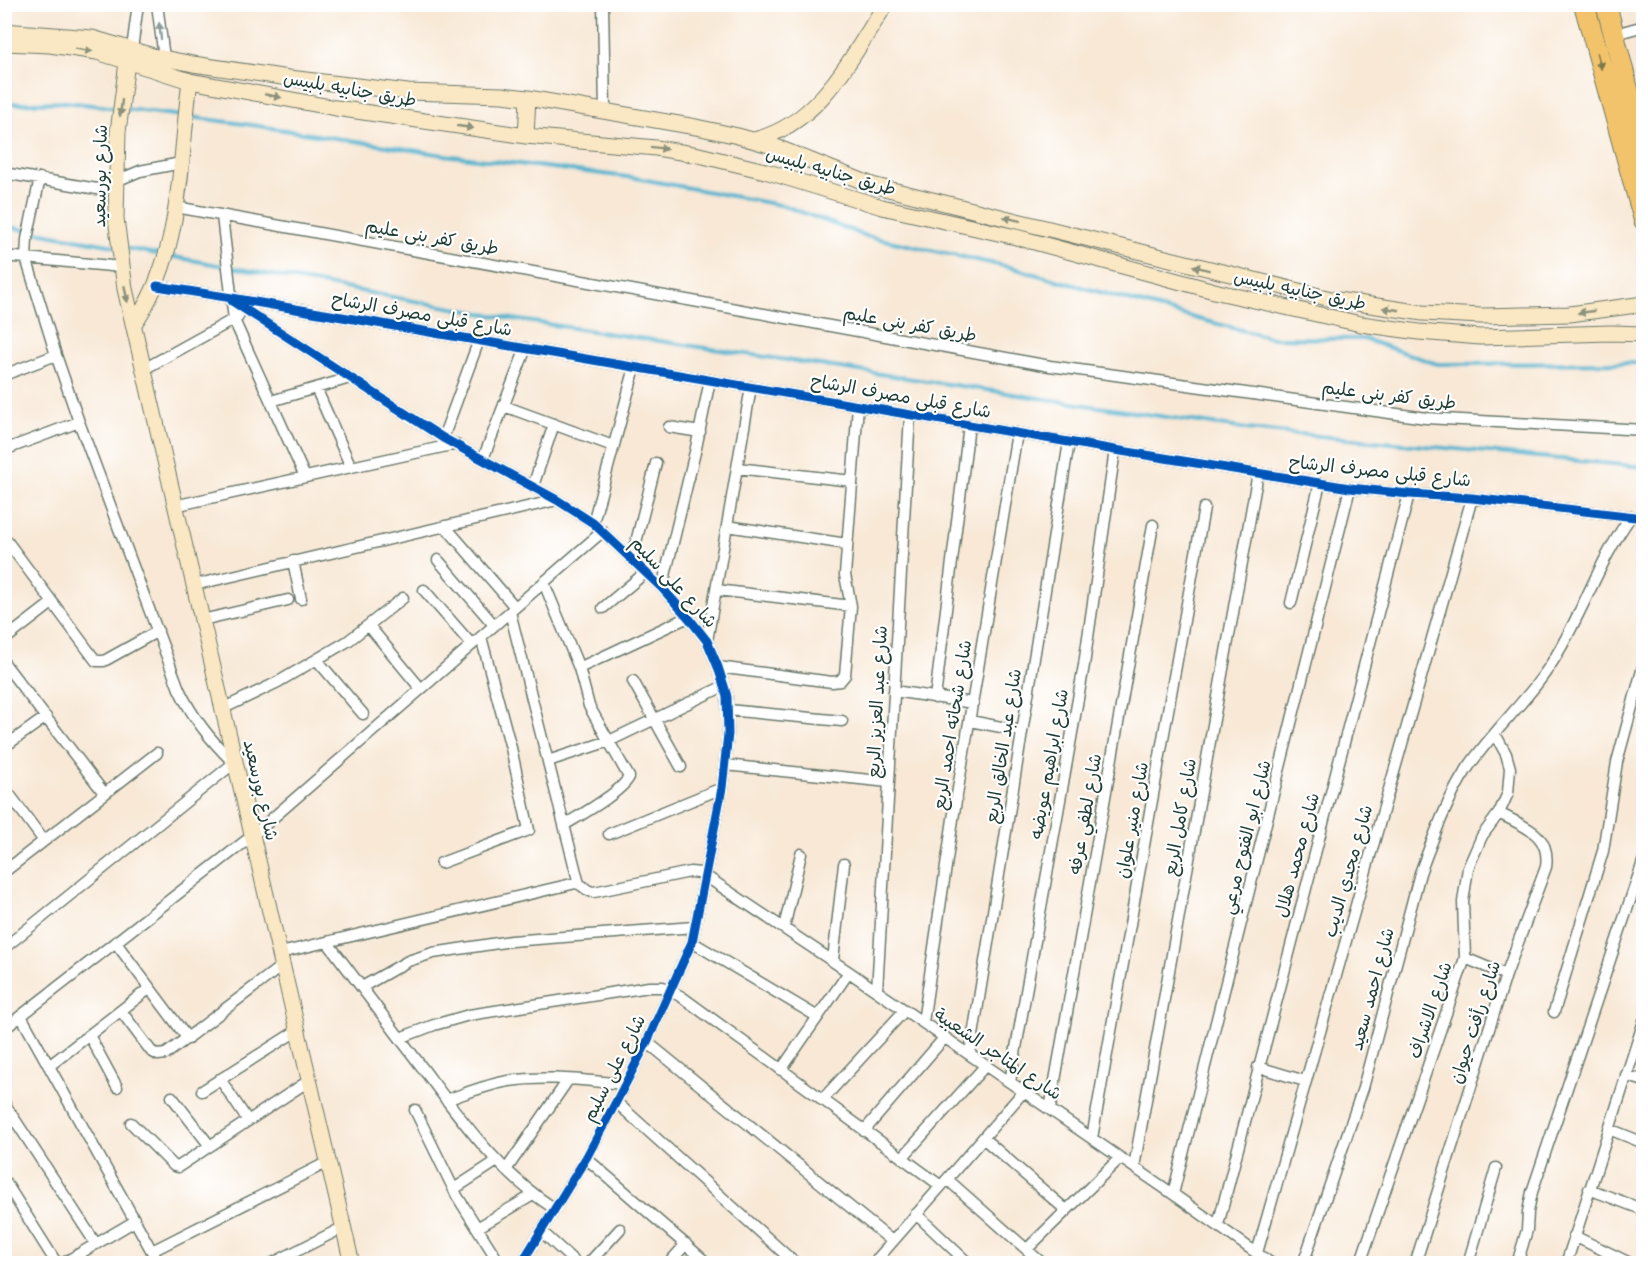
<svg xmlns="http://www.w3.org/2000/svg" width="1648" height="1268" viewBox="0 0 1648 1268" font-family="Mali,'Playpen Sans Arabic',sans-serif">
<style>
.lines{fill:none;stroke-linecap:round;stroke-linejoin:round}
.stream{stroke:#50b2cf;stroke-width:4}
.street-casing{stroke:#6b796c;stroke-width:13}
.secondary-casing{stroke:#6b796c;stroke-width:17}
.highway-casing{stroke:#6b796c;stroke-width:22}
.street{stroke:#fff;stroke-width:10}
.secondary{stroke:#fae7c3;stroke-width:15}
.highway{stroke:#f2c36a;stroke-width:20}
.cycleway-casing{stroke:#fff;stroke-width:13}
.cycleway{stroke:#0057b8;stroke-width:9}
.oneway{fill:#8f9e9a}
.oneway2{fill:#8c927c}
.oneway3{fill:#7e794c}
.labels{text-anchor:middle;stroke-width:4.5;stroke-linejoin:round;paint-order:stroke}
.street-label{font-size:18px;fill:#1f3d34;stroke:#fff}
</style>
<rect width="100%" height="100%" fill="#fff"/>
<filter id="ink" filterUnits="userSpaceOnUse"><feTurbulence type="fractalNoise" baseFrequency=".0167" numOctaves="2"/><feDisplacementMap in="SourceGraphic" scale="12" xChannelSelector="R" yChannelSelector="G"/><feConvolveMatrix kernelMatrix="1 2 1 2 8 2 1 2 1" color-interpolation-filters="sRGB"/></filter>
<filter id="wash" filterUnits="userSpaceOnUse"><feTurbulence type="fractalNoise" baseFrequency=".008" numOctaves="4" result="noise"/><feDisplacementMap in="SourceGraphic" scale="24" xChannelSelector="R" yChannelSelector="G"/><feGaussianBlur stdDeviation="1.35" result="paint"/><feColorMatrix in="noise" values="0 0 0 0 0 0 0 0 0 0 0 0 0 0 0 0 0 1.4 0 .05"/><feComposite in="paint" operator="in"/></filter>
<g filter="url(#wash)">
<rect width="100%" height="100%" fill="#f8e8d5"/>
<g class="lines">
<path class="stream" d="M4,104L66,102L117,108
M125,109L183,116
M190,117L252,125L444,155L636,178L785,206L866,236L1009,267L1183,315L1272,338L1364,339L1437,364L1644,363
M4,226L114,246
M125,248L162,255
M169,256L513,319L1246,429L1644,467"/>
</g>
</g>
<g filter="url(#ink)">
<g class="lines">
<defs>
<path id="street" d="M157,4L164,58
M603,4L605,111
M1615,34L1644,26
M132,49L138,4
M4,173L97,189L140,171L181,163
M176,207L1050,366L1426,418L1644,430
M222,216L234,320L305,477
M4,256L122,267
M157,286L232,298L1115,450L1350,488L1409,494L1472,498L1644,518
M232,301L443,438L557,500L593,523L662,588L688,617L707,641L718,667L724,686L727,697L728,734L722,788L692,942L647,1042L616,1102L586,1158L521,1264
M144,369L238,317
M4,375L56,355
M316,388L351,467
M271,401L350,378
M504,406L613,446
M669,427L700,432
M443,438L479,340
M4,450L79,422
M483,459L526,348
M737,468L852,481
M533,486L554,424
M174,506L456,444
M593,523L635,367
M445,526L515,607
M727,526L847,544
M4,537L96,661H104L158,631
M632,558L656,463
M438,560L494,625
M293,561L301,599
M544,583L579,668L589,706L629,777C622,792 579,816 564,825
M194,585L557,500
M662,588L696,448L710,380
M424,590L472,645
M717,590L851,606
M1291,603L1320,483
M603,608L646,572
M510,612L579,884
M202,620L288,600
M369,626L421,689
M4,640L52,603
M707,641L751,387
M317,660L363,714
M4,663L104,793
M718,667L832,682L840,681L845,675L851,606L845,575L858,406
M579,668L688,617
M633,681L681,767
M894,691L973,703
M935,698L969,425
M222,709L278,682L348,641L403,598
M728,710L842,721
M970,721L1022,731
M4,747L46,717
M548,761L609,741L724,686
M725,765L889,782
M4,787L44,841
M609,834L722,788
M441,863L529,830L511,748L481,637
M4,872L157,753
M784,928L801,854
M692,942L818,1017
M116,943L188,1039
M328,943C360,985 392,1028 424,1070C463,1122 500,1174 555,1209
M4,948L234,763C211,741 193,719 179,689L79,422L56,355L26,258L27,239L40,178
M280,953L576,883C583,884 586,892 594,892L690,872L701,873L849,972L1173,1194L1272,1264
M1465,958L1506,975
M833,960L844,864
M362,987L408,961L433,953L511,941L694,927
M877,991L910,415
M121,1011L151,1051L158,1055L166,1054L283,965
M1554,1012L1603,851L1617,762L1644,663
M21,1016L159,1264
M923,1022L953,819L1017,433
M4,1029L252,836L603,531
M89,1035L117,1087
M400,1038L434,1025L469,1015L649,987H663L682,997L941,1186
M647,1042L892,1241
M970,1054L1069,442
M49,1066L150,988
M1258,1067L1305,1081
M781,1070L849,972
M1626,1075L1644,1081
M220,1079L248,1121
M1010,1082L1084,665L1115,450
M202,1091L298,1030
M172,1097L210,1146
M446,1100C467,1093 488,1084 509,1081C547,1075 587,1081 625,1084
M822,1100L905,1010
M616,1102L796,1264
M4,1103L96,1244
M1050,1109L1153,525
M415,1110L457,1196L500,1264
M131,1123L174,1166L178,1167L310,1080
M1609,1129L1644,1143
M864,1131L945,1037
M983,1138L1066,1210
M1092,1138L1204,508
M586,1158L708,1264
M902,1158L986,1065
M1134,1167L1258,473
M506,1170L568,1080
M947,1179L1043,1264
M4,1180L57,1264
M454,1189L497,1161
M1589,1189L1644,1210
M1173,1194L1350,488
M916,1214L969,1264
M1218,1225L1409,494
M477,1228L533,1195
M541,1231L577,1264
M1574,1236L1632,1264
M1027,1249L1120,1158
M152,1251L328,1162
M1257,1253L1472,498
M62,1264L135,1221
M271,1264L344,1227
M588,1264L620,1229
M668,1264L686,1244
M873,1264L1024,1091
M1303,1264L1363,1088L1420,873C1432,841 1448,797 1467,769C1495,727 1536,694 1560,649C1586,604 1600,560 1631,516
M1360,1264L1465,958L1463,902L1468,868L1482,836L1499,813L1508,793L1510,768L1506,754L1495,734
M1415,1264L1506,975L1546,867C1551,833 1524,827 1499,813
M1468,1264L1496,1168
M1517,1264L1527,1230L1528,1212L1532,1192L1644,859
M1566,1264L1644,1021"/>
<path id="secondary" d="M4,31L92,38L153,56L193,64L289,78L408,92L502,95L528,98L696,127L738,136L776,147L872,185L1331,299L1423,313L1482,316L1570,314L1644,304
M4,43L50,45L97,52L190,81L336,108L526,136L656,148L699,155L765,171L882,207L1016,237L1218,292L1361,324L1419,332L1480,337L1611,333L1644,334
M127,62L118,132L116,218L125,289L352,1264
M526,136L528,98
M754,140C820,124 851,57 886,4
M134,324C183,254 179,163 190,81"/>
<path id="highway" d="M1584,4L1644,220
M1606,4L1644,151"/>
</defs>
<use href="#street" class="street-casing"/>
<use href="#secondary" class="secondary-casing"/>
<use href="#highway" class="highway-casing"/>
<use href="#street" class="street"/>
<use href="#secondary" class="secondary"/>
<use href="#highway" class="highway"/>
<defs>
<path id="cycleway" d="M157,286L232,298L1115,450L1350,488L1409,494L1472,498L1644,518
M232,301L443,438L557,500L593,523L662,588L688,617L707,641L718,667L724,686L727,697L728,734L722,788L692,942L647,1042L616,1102L586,1158L521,1264"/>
</defs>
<use href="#cycleway" class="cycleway-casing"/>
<use href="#cycleway" class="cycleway"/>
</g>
<defs><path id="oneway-solid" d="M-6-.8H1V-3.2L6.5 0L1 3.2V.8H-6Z" transform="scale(1.5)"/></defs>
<use class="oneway" href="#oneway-solid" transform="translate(160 31) rotate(-97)"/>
<g class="oneway2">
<use href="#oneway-solid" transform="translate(84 50) rotate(9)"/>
<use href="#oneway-solid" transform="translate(273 96) rotate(11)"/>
<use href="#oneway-solid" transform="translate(121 108) rotate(97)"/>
<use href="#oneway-solid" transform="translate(465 127) rotate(8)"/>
<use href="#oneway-solid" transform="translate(659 148) rotate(7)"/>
<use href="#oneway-solid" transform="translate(1012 219) rotate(-166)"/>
<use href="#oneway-solid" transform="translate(1201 268) rotate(-165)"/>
<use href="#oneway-solid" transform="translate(126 294) rotate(79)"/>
<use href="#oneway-solid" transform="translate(1391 309) rotate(-172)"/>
<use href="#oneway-solid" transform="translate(1586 312) rotate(172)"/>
</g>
<use class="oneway3" href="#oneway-solid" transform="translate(1599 61) rotate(75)"/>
</g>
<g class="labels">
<g class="street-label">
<text transform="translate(350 89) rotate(10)" y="6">طريق جنابيه بلبيس</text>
<text transform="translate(831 171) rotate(16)" y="6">طريق جنابيه بلبيس</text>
<text transform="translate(100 176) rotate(-89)" y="6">شارع بورسعيد</text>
<text transform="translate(432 237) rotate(10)" y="6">طريق كفر بنى عليم</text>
<text transform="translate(1300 290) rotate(12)" y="6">طريق جنابيه بلبيس</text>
<text transform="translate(422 314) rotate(10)" y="6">شارع قبلى مصرف الرشاح</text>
<text transform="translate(910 324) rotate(10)" y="6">طريق كفر بنى عليم</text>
<text transform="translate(1389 395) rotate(7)" y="6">طريق كفر بنى عليم</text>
<text transform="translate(901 396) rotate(10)" y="6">شارع قبلى مصرف الرشاح</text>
<text transform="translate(1380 471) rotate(6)" y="6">شارع قبلى مصرف الرشاح</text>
<text transform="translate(674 582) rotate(47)" y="6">شارع على سليم</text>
<text transform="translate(877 702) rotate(-87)" y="6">شارع عبد العزيز الربع</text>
<text transform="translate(952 725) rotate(-81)" y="6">شارع شحاته احمد الربع</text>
<text transform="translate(1003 746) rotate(-81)" y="6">شارع عبد الخالق الربع</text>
<text transform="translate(1049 764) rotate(-80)" y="6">شارع ابراهيم عويضه</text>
<text transform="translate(261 790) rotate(77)" y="6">شارع بورسعيد</text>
<text transform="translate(1085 814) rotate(-80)" y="6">شارع لطفي عرفه</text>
<text transform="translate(1180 817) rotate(-80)" y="6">شارع كامل الربع</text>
<text transform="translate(1132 820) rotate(-80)" y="6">شارع منير علوان</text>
<text transform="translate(1246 837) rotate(-76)" y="6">شارع ابو الفتوح مرعي</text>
<text transform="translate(1297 855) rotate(-75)" y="6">شارع محمد هلال</text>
<text transform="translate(1348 871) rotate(-74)" y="6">شارع مجدي الديب</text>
<text transform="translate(1372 989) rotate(-75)" y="6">شارع احمد سعيد</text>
<text transform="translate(1430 1010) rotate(-71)" y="6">شارع الاشراف</text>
<text transform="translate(1475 1022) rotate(-72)" y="6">شارع رأفت حيوان</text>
<text transform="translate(998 1054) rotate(34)" y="6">شارع المتاجر الشعبية</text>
<text transform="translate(614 1068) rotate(-63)" y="6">شارع على سليم</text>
</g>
</g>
<rect width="1648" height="1268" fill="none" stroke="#fff" stroke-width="24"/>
</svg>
